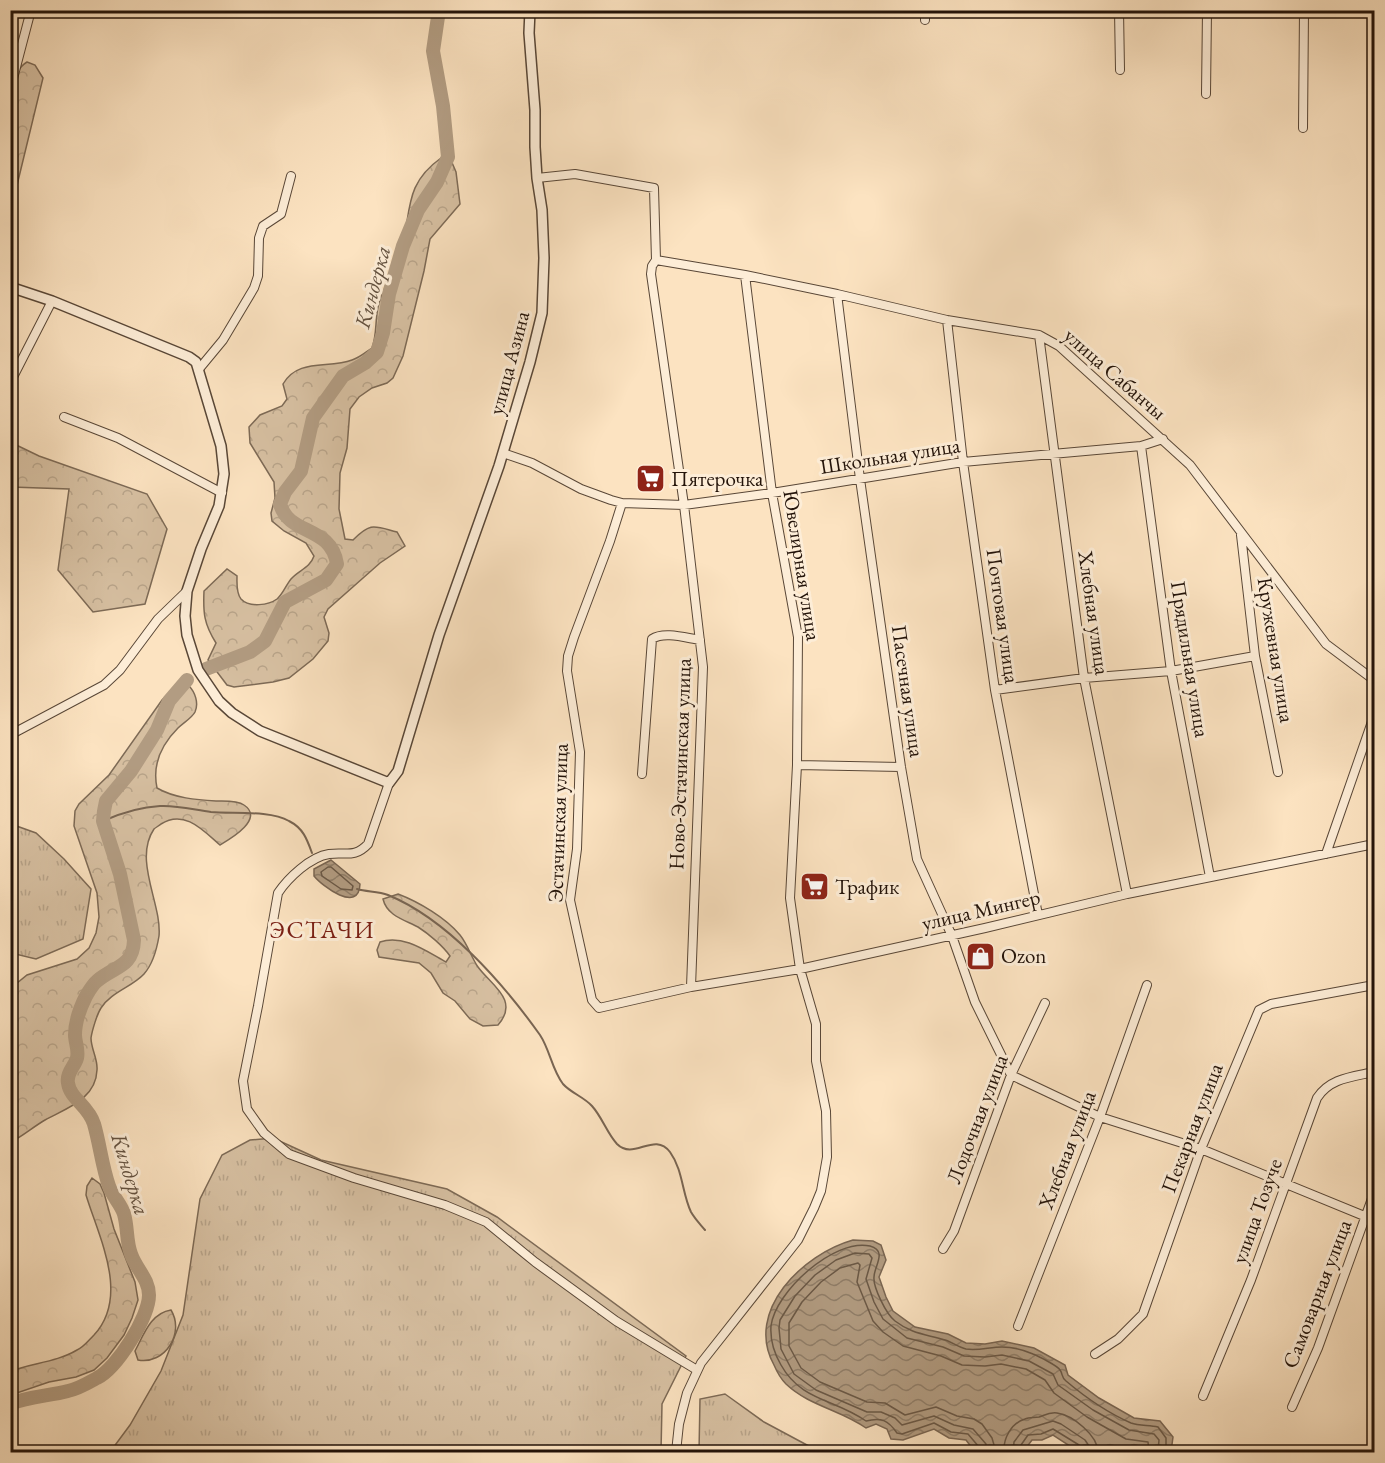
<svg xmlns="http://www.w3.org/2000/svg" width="1385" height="1463" viewBox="0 0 1385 1463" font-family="'EB Garamond',serif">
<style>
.grass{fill:url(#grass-tufts);stroke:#7d6a56;stroke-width:1.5}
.forest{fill:url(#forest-crowns);stroke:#7d6a56;stroke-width:1.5}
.water{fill:url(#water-waves);stroke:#796552;stroke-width:1.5}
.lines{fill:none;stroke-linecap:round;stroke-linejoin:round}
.shore{stroke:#6a5846;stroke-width:1.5}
.stream{stroke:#796552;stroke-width:2}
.river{stroke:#b29c82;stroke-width:14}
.minor-casing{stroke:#594737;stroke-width:10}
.tertiary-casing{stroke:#594737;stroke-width:12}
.minor{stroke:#fdedd7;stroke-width:8}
.tertiary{stroke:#fdedd7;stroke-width:9}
.labels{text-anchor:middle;stroke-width:6;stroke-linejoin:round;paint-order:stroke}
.street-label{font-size:21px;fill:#231309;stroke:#fdedd7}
.poi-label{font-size:21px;fill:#231309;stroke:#fdedd7;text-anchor:start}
.water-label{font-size:22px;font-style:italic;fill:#63513f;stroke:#fdedd7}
.quarter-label{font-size:24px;letter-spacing:1.5px;fill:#7a1f14;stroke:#fdedd7}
</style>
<defs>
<pattern id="grass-tufts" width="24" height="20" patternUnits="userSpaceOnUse" patternTransform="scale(1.5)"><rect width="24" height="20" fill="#d7c0a2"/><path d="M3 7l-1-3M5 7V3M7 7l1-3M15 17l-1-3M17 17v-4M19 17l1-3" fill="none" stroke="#b8a48a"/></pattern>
<pattern id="forest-crowns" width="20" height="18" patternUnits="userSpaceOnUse" patternTransform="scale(1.5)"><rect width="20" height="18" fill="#d7c0a2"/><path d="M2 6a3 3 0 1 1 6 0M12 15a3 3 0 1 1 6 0" fill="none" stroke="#b8a48a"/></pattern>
<pattern id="water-waves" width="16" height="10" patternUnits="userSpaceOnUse" patternTransform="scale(1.5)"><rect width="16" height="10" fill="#b29c82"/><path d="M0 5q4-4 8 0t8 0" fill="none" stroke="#907e69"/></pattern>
</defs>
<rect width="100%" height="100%" fill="#fce3c1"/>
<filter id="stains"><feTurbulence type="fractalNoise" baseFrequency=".00333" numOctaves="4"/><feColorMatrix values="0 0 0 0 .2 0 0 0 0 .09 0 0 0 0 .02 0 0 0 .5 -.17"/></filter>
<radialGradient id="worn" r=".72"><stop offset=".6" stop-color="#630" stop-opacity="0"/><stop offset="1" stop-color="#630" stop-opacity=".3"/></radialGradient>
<path class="grass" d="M11,824L36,833L64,859L91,889L83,939L36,959L11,953Z
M273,1138L321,1160L447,1189L497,1217L686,1356L662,1404L661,1452H110L130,1425L161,1371L183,1315L200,1199L222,1155L250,1140Z
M725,1394L764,1422L820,1452H699L700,1399Z"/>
<path class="forest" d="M27,62L35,65L43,78L11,210V90C13,79 17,68 27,62Z
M441,158H450L456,172L460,204L430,239L424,271L403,356L393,378L387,383L372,388L359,397L350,409L347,448L340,473L339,509L345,539L353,540C371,522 374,526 397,532L405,546L380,563L328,609L324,617L329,633L328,641L313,659L289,678L273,682L234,687L227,685L208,660L216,643C204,624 203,613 204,591L227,569L237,576C237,583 236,593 241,599C249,608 269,605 277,599C283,594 286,585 291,579C299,570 310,568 314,556L306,543L284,531L272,521L271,513L275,498L274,482L250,443L249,427L260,415L282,406L287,399L283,384C298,358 328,369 352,360C359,358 366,352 372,348C377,335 375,321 378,307C382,288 395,271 401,252C412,212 403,185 441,158Z
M10,442L39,456L147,494L167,529L145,604L93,612L58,570L69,489L11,487Z
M189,686C195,692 199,703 195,712C192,718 183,723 178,728C161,745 152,764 157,788C174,798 197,800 216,801C224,801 237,800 244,805C265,819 230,839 220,845C203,830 184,809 161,824C160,825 155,828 154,829C133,860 162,904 159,936C157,948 152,965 144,974C132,987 111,992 101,1008C97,1014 92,1031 91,1038C91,1049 98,1059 97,1070C96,1099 67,1108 45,1120C33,1127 23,1136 11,1142V988L27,975L77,959L89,948L96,933L99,917L97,893L74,826L75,811L79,804L109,775L162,700L170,692Z
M398,894C419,902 446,918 460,935C468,945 471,957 478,967C491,985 520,1000 498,1025L483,1026L470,1019L455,1001L443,993L431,973L419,963L379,957L377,950L380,942C403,934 426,951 446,962L450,956C443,946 429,934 418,927C405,920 387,916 383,899Z
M92,1178L100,1184L104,1193L114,1229L135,1282L138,1300L132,1318L124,1335L107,1358L94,1370L76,1377L49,1382L11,1395V1371C32,1363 57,1362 77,1350C84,1347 88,1341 94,1335C130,1296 99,1238 86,1195L87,1186Z
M171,1310C185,1333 165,1365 138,1360L135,1351C144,1334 151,1313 171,1310Z"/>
<path class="water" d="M331,860L360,884C359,914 322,886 314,876V869Z
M853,1240L873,1241L881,1245L886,1260L879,1277L886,1297L893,1311L915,1327L948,1334L966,1343L985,1344L1002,1341L1034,1348L1065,1365L1068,1375L1099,1398L1134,1418L1160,1421L1173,1437L1171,1452H1079L1053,1435L1042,1440H1032L1026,1448L1028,1452H975L966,1440L949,1438L934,1429L903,1440L891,1439L887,1429L876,1424L866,1428C841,1410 809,1406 786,1384C781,1379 777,1372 774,1365C744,1311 803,1254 853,1240Z"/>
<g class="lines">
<path class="shore" d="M328,867H331L353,886L352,890L341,889L322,876L321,872Z
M980,1452L979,1447L968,1434L951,1432L934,1423L902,1434L897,1433C888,1420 881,1417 866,1421C835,1399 801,1401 781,1365C774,1353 770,1340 771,1326C775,1292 834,1238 870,1246C888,1251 874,1266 874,1277C873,1287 886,1314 895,1321C912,1334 925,1334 945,1340C952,1342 958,1347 966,1349C978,1351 990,1347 1002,1347C1011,1347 1024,1350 1033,1354C1038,1356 1058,1366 1060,1370C1063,1374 1061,1377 1066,1381C1085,1397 1108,1413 1131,1423C1139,1426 1149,1425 1158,1427L1166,1438V1452
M987,1452L986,1444L973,1429L954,1425L934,1416L902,1425L895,1418L881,1412H867L816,1390L794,1374L781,1349L779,1328L780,1320L795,1296L815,1275L836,1260L855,1253L869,1254L872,1258L866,1279L874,1302L883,1319L907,1338L943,1347L964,1356L985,1357L1002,1355L1029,1361L1053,1374L1058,1385L1093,1410L1129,1430L1154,1434L1159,1440L1158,1452
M996,1452L992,1438L982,1424L974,1419L957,1416L936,1407L905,1415L885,1403L867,1402L820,1382L801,1368L789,1346V1323L802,1302L821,1282L840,1268L858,1263L860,1265L857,1282L873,1321L883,1332L903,1346L941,1356L962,1365L985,1366L1001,1364L1026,1369L1045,1380L1054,1393L1087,1417L1126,1439L1148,1442L1149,1452
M1004,1452C1003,1439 1011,1423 1025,1419C1029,1417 1034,1418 1039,1417C1045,1415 1049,1412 1057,1413C1073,1415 1098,1436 1098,1452
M1013,1452L1014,1442L1023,1430L1053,1421L1061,1424L1085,1440L1089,1446V1452
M1021,1452V1445L1028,1435L1041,1434L1053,1429L1079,1445L1082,1452"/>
<path class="stream" d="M103,821C121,813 140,807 160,806C177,805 195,810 211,812C233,814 270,810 289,821C303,828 307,839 312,853
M357,889C367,892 378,891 388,895C447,919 503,983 540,1035C550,1050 552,1070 563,1084C571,1093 584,1097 592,1106C602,1117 607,1133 617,1144C634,1161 654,1131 670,1152C683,1170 682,1193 691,1212C695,1219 700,1224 705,1230"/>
<path class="river" d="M206,669L250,652L265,641L285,602L326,580L337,564C331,525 289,536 280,504L285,492L301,471L313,418L343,376L365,363L377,352L383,333L389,294L403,246L418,210L437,182L448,157L443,106L433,51L439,10
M10,1404C29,1396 49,1396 68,1391C78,1389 88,1383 97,1378C117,1368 149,1317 149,1295C149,1279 136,1269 131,1254C126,1241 128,1228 124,1214C121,1204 112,1196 109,1186C102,1166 100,1145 94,1124C88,1105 70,1099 68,1083C66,1073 75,1066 77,1058C79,1050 75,1042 75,1035C75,1022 80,1008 86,996C89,991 93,984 97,981C114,966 133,968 134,940L120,874L103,821L104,811L106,801L131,771L157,730L169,701L187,680"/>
<defs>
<path id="minor" d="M925,10V20
M1119,10L1120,70
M10,90L31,10
M1206,94L1207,10
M1303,128L1304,10
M537,178L575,174L654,188L656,260
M656,260L745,275L837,294L947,320L1039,335L1059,346L1190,465L1326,644L1374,680
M656,260L652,266L651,274L684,505L703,667L691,987
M837,294L860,479L901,767L917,859L952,936L975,1002L1011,1075L1100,1117L1201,1149L1374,1220
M947,320L963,462L995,690L1038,915
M1039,335L1084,678L1127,894
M199,369L223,340L254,288L258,276L259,238L263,226L281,214L291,176
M11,381L52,301
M64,417L118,438L222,493
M1141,446L1171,671L1210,877
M503,453L532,463L581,489L611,500L622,503L684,505L772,493L963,462L1141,446L1163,439
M622,503L610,541L574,637L568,656L567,671L580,752L577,849L570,900L592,1000L599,1008L691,987L800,969L985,928L1127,894L1374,844
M1241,535L1255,656L1278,772
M995,690L1084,678L1171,671L1255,656
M10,735L104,685L120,670L158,619L187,591
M797,765L901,767
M642,774L652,639C664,631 686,638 700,640
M389,783L368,844C355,858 346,852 329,854C310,857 288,878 278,893L258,1006L243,1081L247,1109L264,1133L289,1154L354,1178L445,1205L486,1222L535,1262L616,1321L697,1370
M1326,854L1374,716
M943,1249L954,1231L1011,1075L1045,1003
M1018,1326L1100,1117L1147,985
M1095,1354L1118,1339L1143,1314L1201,1149L1259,1010L1271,1004L1374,985
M1203,1396L1251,1280L1317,1098C1330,1078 1352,1077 1374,1072
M1292,1407L1318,1348L1374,1193
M676,1452L679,1424L687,1393L701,1363L798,1240L814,1208L821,1191L827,1157L826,1111L816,1061V1024L800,969L790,898L797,765L798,637L772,493L745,275"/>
<path id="tertiary" d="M10,287L52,301L189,357L196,362L221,446L224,474L219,506L201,549L187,591L185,616L187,635L198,670L219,701L232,713L260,731L389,783L398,771L439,635L499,466L530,362L542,313L544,258L542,210L537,178L535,147V110L529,33L530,10"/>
</defs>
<use href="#minor" class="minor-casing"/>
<use href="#tertiary" class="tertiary-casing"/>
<use href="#minor" class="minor"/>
<use href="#tertiary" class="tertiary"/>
</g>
<defs>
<symbol id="supermarket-square" viewBox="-11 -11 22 22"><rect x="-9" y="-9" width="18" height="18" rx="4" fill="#8f2418" stroke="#fdedd7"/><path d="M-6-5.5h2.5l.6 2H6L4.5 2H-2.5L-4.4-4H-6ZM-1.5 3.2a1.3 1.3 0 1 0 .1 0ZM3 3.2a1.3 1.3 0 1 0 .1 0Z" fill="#fff"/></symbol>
<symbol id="shop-square" viewBox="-11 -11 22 22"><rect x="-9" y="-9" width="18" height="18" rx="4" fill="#8f2418" stroke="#fdedd7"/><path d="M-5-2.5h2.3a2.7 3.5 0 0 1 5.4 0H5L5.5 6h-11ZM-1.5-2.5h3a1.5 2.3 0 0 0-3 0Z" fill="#fff"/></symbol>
</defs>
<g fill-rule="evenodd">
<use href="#supermarket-square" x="634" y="462" width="33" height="33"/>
<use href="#supermarket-square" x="798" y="870" width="33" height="33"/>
<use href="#shop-square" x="964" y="940" width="33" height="33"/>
</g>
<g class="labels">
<g class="street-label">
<text transform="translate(509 363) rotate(-75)" y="7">улица Азина</text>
<text transform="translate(1115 374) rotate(41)" y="7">улица Сабанчы</text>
<text transform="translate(890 456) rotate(-9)" y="7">Школьная улица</text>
<text transform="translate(802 565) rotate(81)" y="7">Ювелирная улица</text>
<text transform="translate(1094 613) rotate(82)" y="7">Хлебная улица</text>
<text transform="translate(1003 616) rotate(82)" y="7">Почтовая улица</text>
<text transform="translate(1276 650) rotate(81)" y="7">Кружевная улица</text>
<text transform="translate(1190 659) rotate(81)" y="7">Прядильная улица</text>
<text transform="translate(908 691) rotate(82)" y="7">Пасечная улица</text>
<text transform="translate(680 764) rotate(-88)" y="7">Ново-Эстачинская улица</text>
<text transform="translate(558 823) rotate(-88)" y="7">Эстачинская улица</text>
<text transform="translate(981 910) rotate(-13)" y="7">улица Мингер</text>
<text transform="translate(977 1119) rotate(-69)" y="7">Лодочная улица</text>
<text transform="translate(1192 1128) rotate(-69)" y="7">Пекарная улица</text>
<text transform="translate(1067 1150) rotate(-69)" y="7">Хлебная улица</text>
<text transform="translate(1257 1211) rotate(-70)" y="7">улица Тозуче</text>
<text transform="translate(1317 1294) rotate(-69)" y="7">Самоварная улица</text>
</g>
<g class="poi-label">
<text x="671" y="486">Пятерочка</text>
<text x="835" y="894">Трафик</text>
<text x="1001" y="963">Ozon</text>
</g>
<g class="water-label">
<text transform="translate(372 287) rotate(-75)" y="8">Киндерка</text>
<text transform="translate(131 1174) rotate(73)" y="8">Киндерка</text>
</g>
<g class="quarter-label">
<text x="322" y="938">ЭСТАЧИ</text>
</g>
</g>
<rect width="1385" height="1463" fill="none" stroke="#fce3c1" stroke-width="36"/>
<rect x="12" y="12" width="1361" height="1439" fill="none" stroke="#231309" stroke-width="3"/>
<rect x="18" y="18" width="1349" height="1427" fill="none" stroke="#231309" stroke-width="1.5"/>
<rect width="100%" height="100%" filter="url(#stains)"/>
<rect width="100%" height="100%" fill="url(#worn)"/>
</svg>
